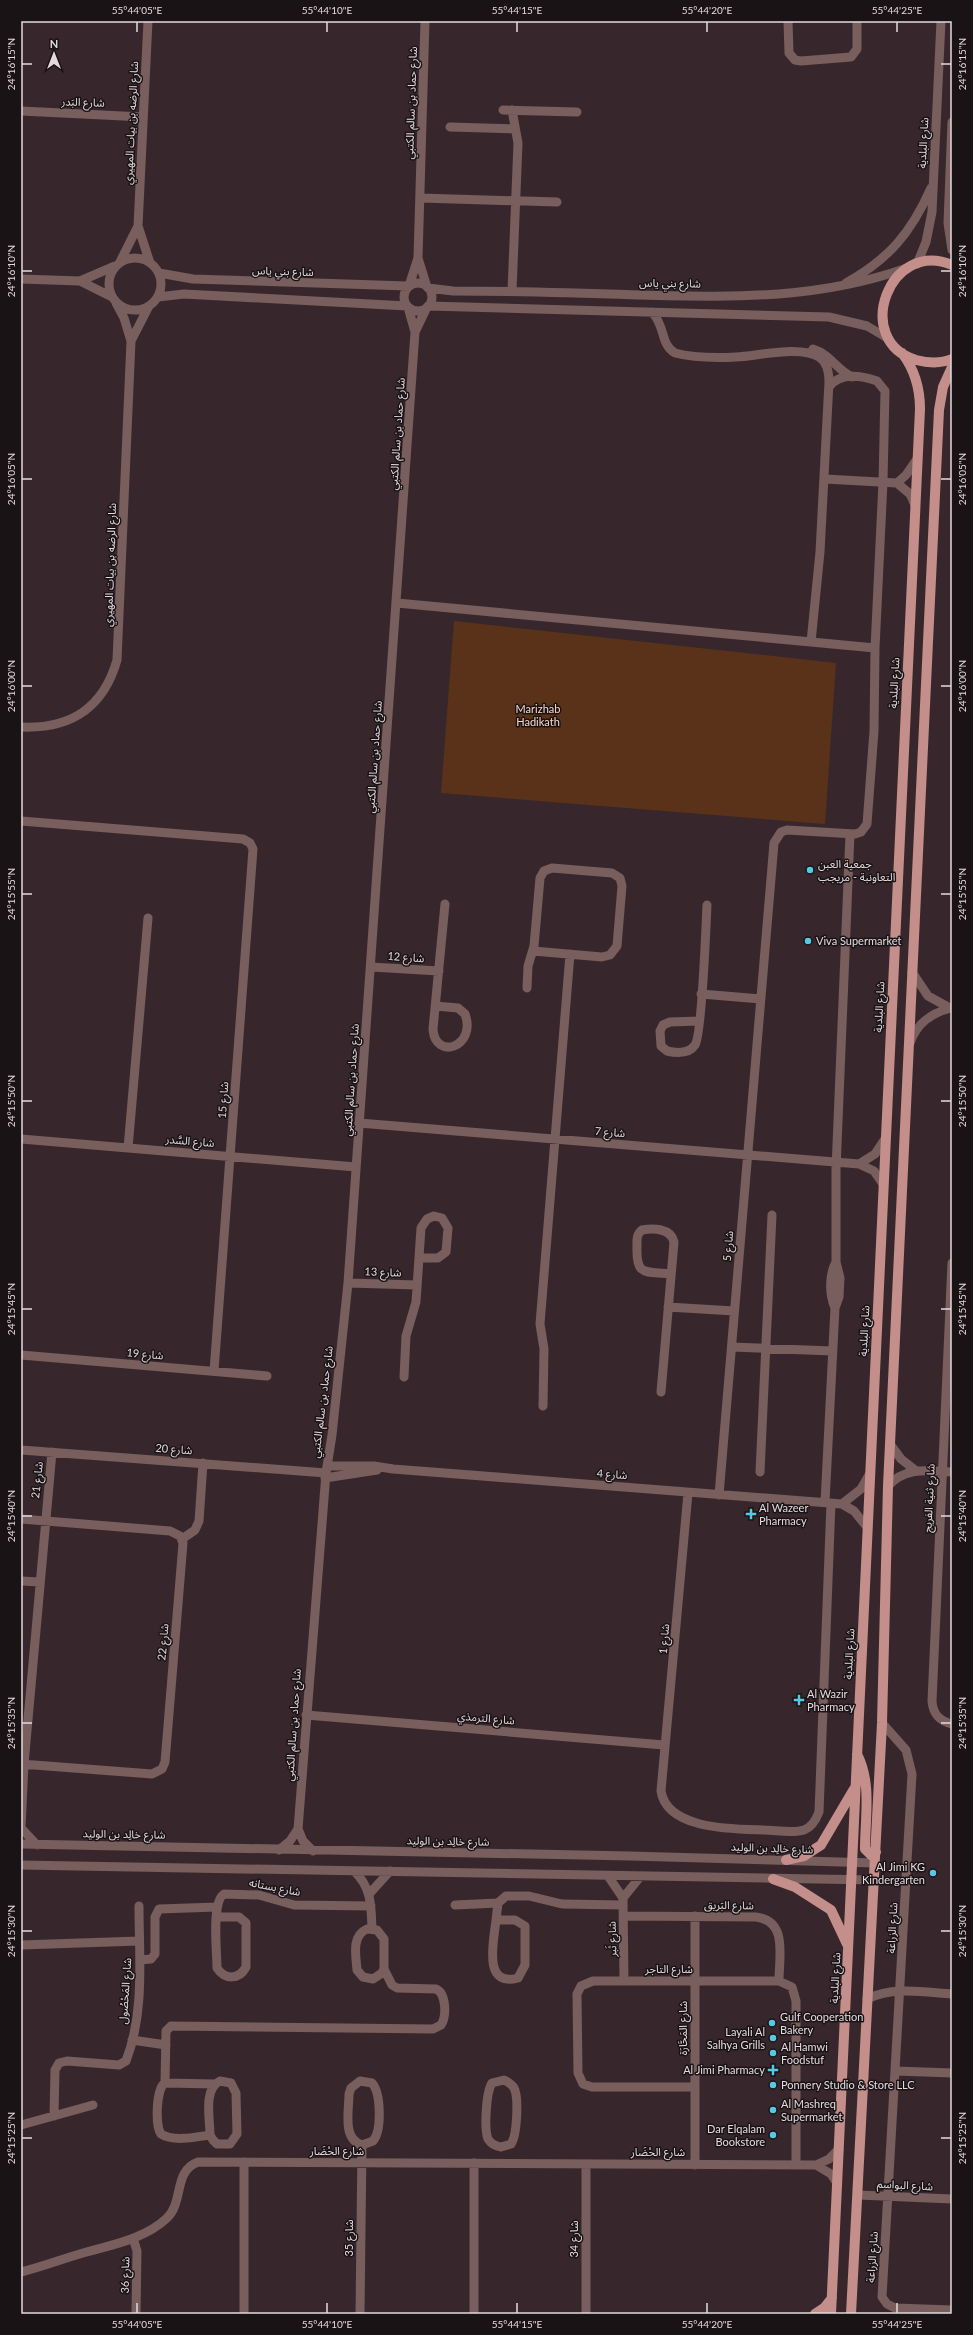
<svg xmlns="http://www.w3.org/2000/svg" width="973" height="2335" viewBox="0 0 973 2335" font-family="Lato,'Noto Sans Arabic',sans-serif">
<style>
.green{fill:#5a3219}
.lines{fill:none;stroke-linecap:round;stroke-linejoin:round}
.minor{stroke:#785e5c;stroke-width:9}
.major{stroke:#c48e8a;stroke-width:10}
.ticks{fill:none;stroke:#e4dadd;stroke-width:1.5}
.poi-dot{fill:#57c9e2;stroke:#191315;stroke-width:1.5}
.labels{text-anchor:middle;stroke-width:3;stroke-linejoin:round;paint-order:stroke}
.street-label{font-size:11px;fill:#e4dadd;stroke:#191315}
.park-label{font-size:11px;fill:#f8d8c6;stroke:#191315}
.poi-label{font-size:11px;fill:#e4dadd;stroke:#191315;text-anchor:start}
.neatline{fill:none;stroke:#e4dadd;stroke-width:1.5}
.ticks-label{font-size:10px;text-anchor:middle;fill:#e4dadd}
</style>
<rect width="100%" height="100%" fill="#37272d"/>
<path class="green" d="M454,621L836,663L825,824L441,793Z"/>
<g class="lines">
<path class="minor" d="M148,21L138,226L150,263
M425,21L418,258L427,287
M788,21L789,53L795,60L801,61L851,57L857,49V21
M503,110L577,112
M512,110L518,143L512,291
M21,111L143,117
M952,122L948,223L952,250
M450,127L515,129
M420,198L557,202
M109 284a26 26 0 1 1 52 0a26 26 0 1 1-52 0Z
M120,262L138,226
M917,264L926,242L932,212L941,21
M159,273L193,279L408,286
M21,279L80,281L112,297
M80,281L115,266
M404 297a14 14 0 1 1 28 0a14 14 0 1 1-28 0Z
M846,283C889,259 911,233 931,188
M409,286L418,258
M428,288L453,291C515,291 577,293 638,295C733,297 816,300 907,268
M158,297L184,294L407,306
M428,306L829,317L867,326L889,339
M652,312C666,327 660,344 675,353C694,358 717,358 736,357C758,356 800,345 819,357C827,362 829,373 829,382L820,552L811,642
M415,332L427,307
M131,341L149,306
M813,349C830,354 837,370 852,377
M825,479L897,483L910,494L915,505
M897,483L906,475L917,459
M397,603L875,648
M21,727C70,729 103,709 117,660L131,341L124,318L116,303
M21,821L243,839L250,843L253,849L214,1371
M371,967L439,971
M912,972L928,996L950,1008
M527,988L528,966L534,946L540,878L544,871L552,868L612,873L620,878L622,886L617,946L610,955L602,957L533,951
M701,994L761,999
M436,1006L458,1008L465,1014C477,1047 435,1061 433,1029L445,904
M699,1021L670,1022L663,1025L660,1031L661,1046L667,1051C676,1053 689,1054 695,1045C702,1035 706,925 707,905
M910,1043C917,1023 931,1013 951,1008
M359,1123L859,1164L874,1171L883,1184
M21,1139L356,1167
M128,1148L148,918
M859,1164L875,1154L885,1139
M952,1263L932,1701C933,1714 939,1721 952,1724
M348,1283L417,1285
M668,1307L734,1311
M835,1308C829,1294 829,1275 836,1262
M732,1347L832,1351
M21,1355L267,1376
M404,1377L406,1336L416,1302L421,1228L427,1219L434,1216L442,1218L448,1228L446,1252L438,1258H419
M661,1392L674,1242C671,1228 653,1228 642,1230C636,1235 637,1240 637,1247C636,1277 645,1271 671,1274
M543,1406L544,1349L540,1324L570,954
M890,1444L901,1459L915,1470
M21,1450L326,1473
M327,1466H374L393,1469L842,1504L854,1511L867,1527
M760,1472L772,1215
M325,1478L377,1470
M888,1486C906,1466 928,1471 952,1472
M688,1493L661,1791C667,1830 734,1829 764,1830C776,1830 792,1834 804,1830C812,1827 816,1820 819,1812L831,1503
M719,1495L774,843L781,832L787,830L855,834L861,832L867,824L874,731L875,648L883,482L885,391L877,381C862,376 840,372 829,387
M825,1502L835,1308L839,1297L840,1278L836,1262V1169L850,834
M842,1504L861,1489L869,1475
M21,1519L170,1531L180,1536L183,1543L165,1762L162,1769L152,1774L21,1764
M182,1539L195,1530L199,1521L203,1463
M21,1581L40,1582
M306,1715L664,1745
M882,1723L906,1750L912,1774L882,2297L887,2304L895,2308L952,2310
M21,1828L24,1764L52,1452
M21,1828L37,1845
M298,1829L303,1841L313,1851
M21,1844L630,1856L875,1863
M279,1850L290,1841L298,1829L326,1473L332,1435L348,1283L415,332L408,307
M21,1865L874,1880
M354,1871C372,1888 371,1906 372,1929
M608,1876L623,1898L624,1981
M370,1893L390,1871
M623,1898L640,1877
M455,1905L498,1903
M623,1916L756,1917C788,1921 779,1956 779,1981
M695,1916V2165
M216,1917H239L246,1923V1967C239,1980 225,1980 217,1968C217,1952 211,1902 224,1894L259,1895L294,1905L371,1906
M496,1920H515L525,1926V1965L518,1978C482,1988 494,1940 496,1920Z
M496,1920L498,1903L506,1896H529L562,1904L623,1905
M367,1929L377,1930L384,1939V1969L382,1973L373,1979L363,1977L357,1970C356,1956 351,1936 367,1929Z
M21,1945L139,1941
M140,1960L151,1959L155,1954V1917L159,1909L217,1907
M867,1999C894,1986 923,1992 952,1994
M132,2040L166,2045
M896,2071L952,2073
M504,2080C508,2082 512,2084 514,2088C519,2097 517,2136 511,2144L501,2147C495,2146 491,2144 488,2139C484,2129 486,2092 492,2083Z
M220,2081L231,2083L236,2093L237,2134L230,2144H217L213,2140L210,2135C210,2119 203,2089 220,2081Z
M360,2081L372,2083C381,2093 382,2131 373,2141L362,2145C342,2139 349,2111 349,2094L351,2088Z
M165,2083L166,2031L171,2026L433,2029L441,2025C447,2016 446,1993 436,1989L397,1988L392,1985L384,1969
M695,2087H592L583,2084L578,2073L577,1994L581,1986L593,1981H779L792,1987L796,2001V2165
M54,2116L55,2070L59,2063L67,2061L119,2065L126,2061C145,2012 139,1957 139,1906
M21,2125L93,2105
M210,2135C197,2137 173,2142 161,2134C155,2126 156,2088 165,2083L215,2084
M244,2162V2314
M816,2165L831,2174L837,2183
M858,2195L952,2199
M133,2238L137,2251L136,2314
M21,2272C42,2267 62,2259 83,2253C111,2245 145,2239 167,2218C184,2202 173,2171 198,2162L816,2165L829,2159L839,2149
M360,2314L362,2145
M474,2314V2163
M586,2314V2164"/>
<path class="major" d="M952,265C889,238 852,341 916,360C928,363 940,364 952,359
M857,1754C872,1783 865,1817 865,1849L871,1855L876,1852
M786,1860L804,1856L821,1845L854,1789
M773,1879L795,1887L831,1910L847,1944
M815,2314L824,2308L832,2298
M831,2314L920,409C920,388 915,370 902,353
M851,2314L882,1723L888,1486L939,410L943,387L952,367"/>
</g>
<path class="ticks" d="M137,22V32M327,22V32M517,22V32M707,22V32M897,22V32M22,64H32M941,64H951M22,271H32M941,271H951M22,479H32M941,479H951M22,686H32M941,686H951M22,894H32M941,894H951M22,1101H32M941,1101H951M22,1309H32M941,1309H951M22,1516H32M941,1516H951M22,1723H32M941,1723H951M22,1931H32M941,1931H951M22,2138H32M941,2138H951M137,2303V2313M327,2303V2313M517,2303V2313M707,2303V2313M897,2303V2313"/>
<g class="poi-dot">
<circle cx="810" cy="870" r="4"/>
<circle cx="808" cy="941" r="4"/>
<path d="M749 1508h4v4h4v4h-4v4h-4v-4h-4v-4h4z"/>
<path d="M797 1694h4v4h4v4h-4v4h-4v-4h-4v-4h4z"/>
<circle cx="933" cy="1873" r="4"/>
<circle cx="772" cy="2023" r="4"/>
<circle cx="773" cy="2038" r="4"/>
<circle cx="773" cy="2053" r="4"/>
<path d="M771 2064h4v4h4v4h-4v4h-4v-4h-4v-4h4z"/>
<circle cx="773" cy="2085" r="4"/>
<circle cx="773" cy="2110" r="4"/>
<circle cx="773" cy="2135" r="4"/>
</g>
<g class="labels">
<g class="street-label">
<text transform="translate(83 102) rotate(2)" y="4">شارع البَدر</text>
<text transform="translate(411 103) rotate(-88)" y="4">شارع حماد بن سالم الكتبي</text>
<text transform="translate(131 123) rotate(-87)" y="4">شارع الرضه بن بيات المهيري</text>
<text transform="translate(923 143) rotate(-87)" y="4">شارع البلدية</text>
<text transform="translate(283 271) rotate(2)" y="4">شارع بني ياس</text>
<text transform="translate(670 283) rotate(1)" y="4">شارع بني ياس</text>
<text transform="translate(397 434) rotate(-86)" y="4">شارع حماد بن سالم الكتبي</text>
<text transform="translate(110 565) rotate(-88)" y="4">شارع الرضه بن بيات المهيري</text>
<text transform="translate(894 683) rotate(-87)" y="4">شارع البلدية</text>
<text transform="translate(374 757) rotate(-86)" y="4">شارع حماد بن سالم الكتبي</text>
<text transform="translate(406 957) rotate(4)" y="4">شارع 12</text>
<text transform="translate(879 1007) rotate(-87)" y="4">شارع البلدية</text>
<text transform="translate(351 1080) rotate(-86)" y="4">شارع حماد بن سالم الكتبي</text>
<text transform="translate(223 1100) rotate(-86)" y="4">شارع 15</text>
<text transform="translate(610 1132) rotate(5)" y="4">شارع 7</text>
<text transform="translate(190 1141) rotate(5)" y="4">شارع السَّدر</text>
<text transform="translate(728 1246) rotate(-85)" y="4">شارع 5</text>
<text transform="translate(383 1272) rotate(2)" y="4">شارع 13</text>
<text transform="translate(864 1331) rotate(-87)" y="4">شارع البلدية</text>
<text transform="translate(145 1354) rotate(5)" y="4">شارع 19</text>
<text transform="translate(322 1402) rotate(-83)" y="4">شارع حماد بن سالم الكتبي</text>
<text transform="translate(174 1449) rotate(4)" y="4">شارع 20</text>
<text transform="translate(612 1474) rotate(4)" y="4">شارع 4</text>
<text transform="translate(37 1480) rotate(-84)" y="4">شارع 21</text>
<text transform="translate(929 1498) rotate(-87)" y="4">شارع ثنية الفريج</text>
<text transform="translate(664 1639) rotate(-85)" y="4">شارع 1</text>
<text transform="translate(163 1642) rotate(-85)" y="4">شارع 22</text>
<text transform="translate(849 1654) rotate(-87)" y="4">شارع البلدية</text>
<text transform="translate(486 1718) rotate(5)" y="4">شارع الترمذي</text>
<text transform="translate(293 1725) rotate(-86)" y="4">شارع حماد بن سالم الكتبي</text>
<text transform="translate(124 1834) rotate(1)" y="4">شارع خالِد بن الوليد</text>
<text transform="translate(448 1841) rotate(1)" y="4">شارع خالِد بن الوليد</text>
<text transform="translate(772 1848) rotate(2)" y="4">شارع خالِد بن الوليد</text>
<text transform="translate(275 1887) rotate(11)" y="4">شارع بستانه</text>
<text transform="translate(729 1905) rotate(1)" y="4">شارع البَريق</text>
<text transform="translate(892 1928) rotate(-87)" y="4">شارع الزراعة</text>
<text transform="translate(612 1939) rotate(-91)" y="4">شارع ثَبر</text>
<text x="669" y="1973">شارع التاجر</text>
<text transform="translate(835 1978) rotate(-87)" y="4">شارع البلدية</text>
<text transform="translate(125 1991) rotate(-86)" y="4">شارع المَحْصُول</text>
<text transform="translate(683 2028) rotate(-90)" y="4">شارع المَحَّارَة</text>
<text x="337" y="2155">شارع الحْضَار</text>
<text x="658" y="2156">شارع الحْضَار</text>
<text transform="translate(905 2185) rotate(3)" y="4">شارع البواسم</text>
<text transform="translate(349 2238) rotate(-90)" y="4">شارع 35</text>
<text transform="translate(574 2239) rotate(-90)" y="4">شارع 34</text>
<text transform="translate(872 2257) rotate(-86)" y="4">شارع الزراعة</text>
<text transform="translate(125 2275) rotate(-89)" y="4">شارع 36</text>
</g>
<g class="park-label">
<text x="538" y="713">Marizhab<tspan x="538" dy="13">Hadikath</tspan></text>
</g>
<g class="poi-label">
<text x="818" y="868">جمعية العبن<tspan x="818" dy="13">التعاونبة - مريجب</tspan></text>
<text x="816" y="945">Viva Supermarket</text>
<text x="759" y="1512">Al Wazeer<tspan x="759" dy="13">Pharmacy</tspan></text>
<text x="807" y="1698">Al Wazir<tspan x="807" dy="13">Pharmacy</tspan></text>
<text x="925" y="1871" text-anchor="end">Al Jimi KG<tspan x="925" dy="13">Kindergarten</tspan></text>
<text x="780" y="2021">Gulf Cooperation<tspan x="780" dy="13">Bakery</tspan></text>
<text x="765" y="2036" text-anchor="end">Layali Al<tspan x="765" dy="13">Salhya Grills</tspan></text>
<text x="781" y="2051">Al Hamwi<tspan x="781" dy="13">Foodstuf</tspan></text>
<text x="765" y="2074" text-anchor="end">Al Jimi Pharmacy</text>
<text x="781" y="2089">Ponnery Studio &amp; Store LLC</text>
<text x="781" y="2108">Al Mashreq<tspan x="781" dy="13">Supermarket</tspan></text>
<text x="765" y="2133" text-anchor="end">Dar Elqalam<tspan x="765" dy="13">Bookstore</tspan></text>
</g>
</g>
<rect width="973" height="2335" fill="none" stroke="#191315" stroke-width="44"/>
<g transform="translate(54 54)" stroke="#191315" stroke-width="3" paint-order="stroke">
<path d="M0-3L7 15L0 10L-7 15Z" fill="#e4dadd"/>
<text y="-6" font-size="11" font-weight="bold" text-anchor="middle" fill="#e4dadd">N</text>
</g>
<rect x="22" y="22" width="929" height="2291" class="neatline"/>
<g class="ticks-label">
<text x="137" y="14">55°44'05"E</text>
<text x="327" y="14">55°44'10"E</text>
<text x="517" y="14">55°44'15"E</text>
<text x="707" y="14">55°44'20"E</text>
<text x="897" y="14">55°44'25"E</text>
<text transform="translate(11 64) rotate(-90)" y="4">24°16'15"N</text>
<text transform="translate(962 64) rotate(-90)" y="4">24°16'15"N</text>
<text transform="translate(11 271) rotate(-90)" y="4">24°16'10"N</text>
<text transform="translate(962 271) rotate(-90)" y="4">24°16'10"N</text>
<text transform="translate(11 479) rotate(-90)" y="4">24°16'05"N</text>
<text transform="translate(962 479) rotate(-90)" y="4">24°16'05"N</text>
<text transform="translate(11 686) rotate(-90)" y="4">24°16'00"N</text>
<text transform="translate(962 686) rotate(-90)" y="4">24°16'00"N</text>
<text transform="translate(11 894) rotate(-90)" y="4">24°15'55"N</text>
<text transform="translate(962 894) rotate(-90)" y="4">24°15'55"N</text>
<text transform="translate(11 1101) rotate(-90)" y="4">24°15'50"N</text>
<text transform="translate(962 1101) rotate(-90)" y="4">24°15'50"N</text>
<text transform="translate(11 1309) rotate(-90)" y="4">24°15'45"N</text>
<text transform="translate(962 1309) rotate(-90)" y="4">24°15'45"N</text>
<text transform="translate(11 1516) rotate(-90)" y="4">24°15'40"N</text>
<text transform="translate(962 1516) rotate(-90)" y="4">24°15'40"N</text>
<text transform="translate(11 1723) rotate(-90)" y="4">24°15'35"N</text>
<text transform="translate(962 1723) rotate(-90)" y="4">24°15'35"N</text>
<text transform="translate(11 1931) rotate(-90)" y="4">24°15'30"N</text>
<text transform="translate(962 1931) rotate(-90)" y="4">24°15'30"N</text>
<text transform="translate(11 2138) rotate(-90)" y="4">24°15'25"N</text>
<text transform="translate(962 2138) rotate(-90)" y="4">24°15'25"N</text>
<text x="137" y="2328">55°44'05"E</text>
<text x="327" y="2328">55°44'10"E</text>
<text x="517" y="2328">55°44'15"E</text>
<text x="707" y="2328">55°44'20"E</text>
<text x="897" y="2328">55°44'25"E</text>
</g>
</svg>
